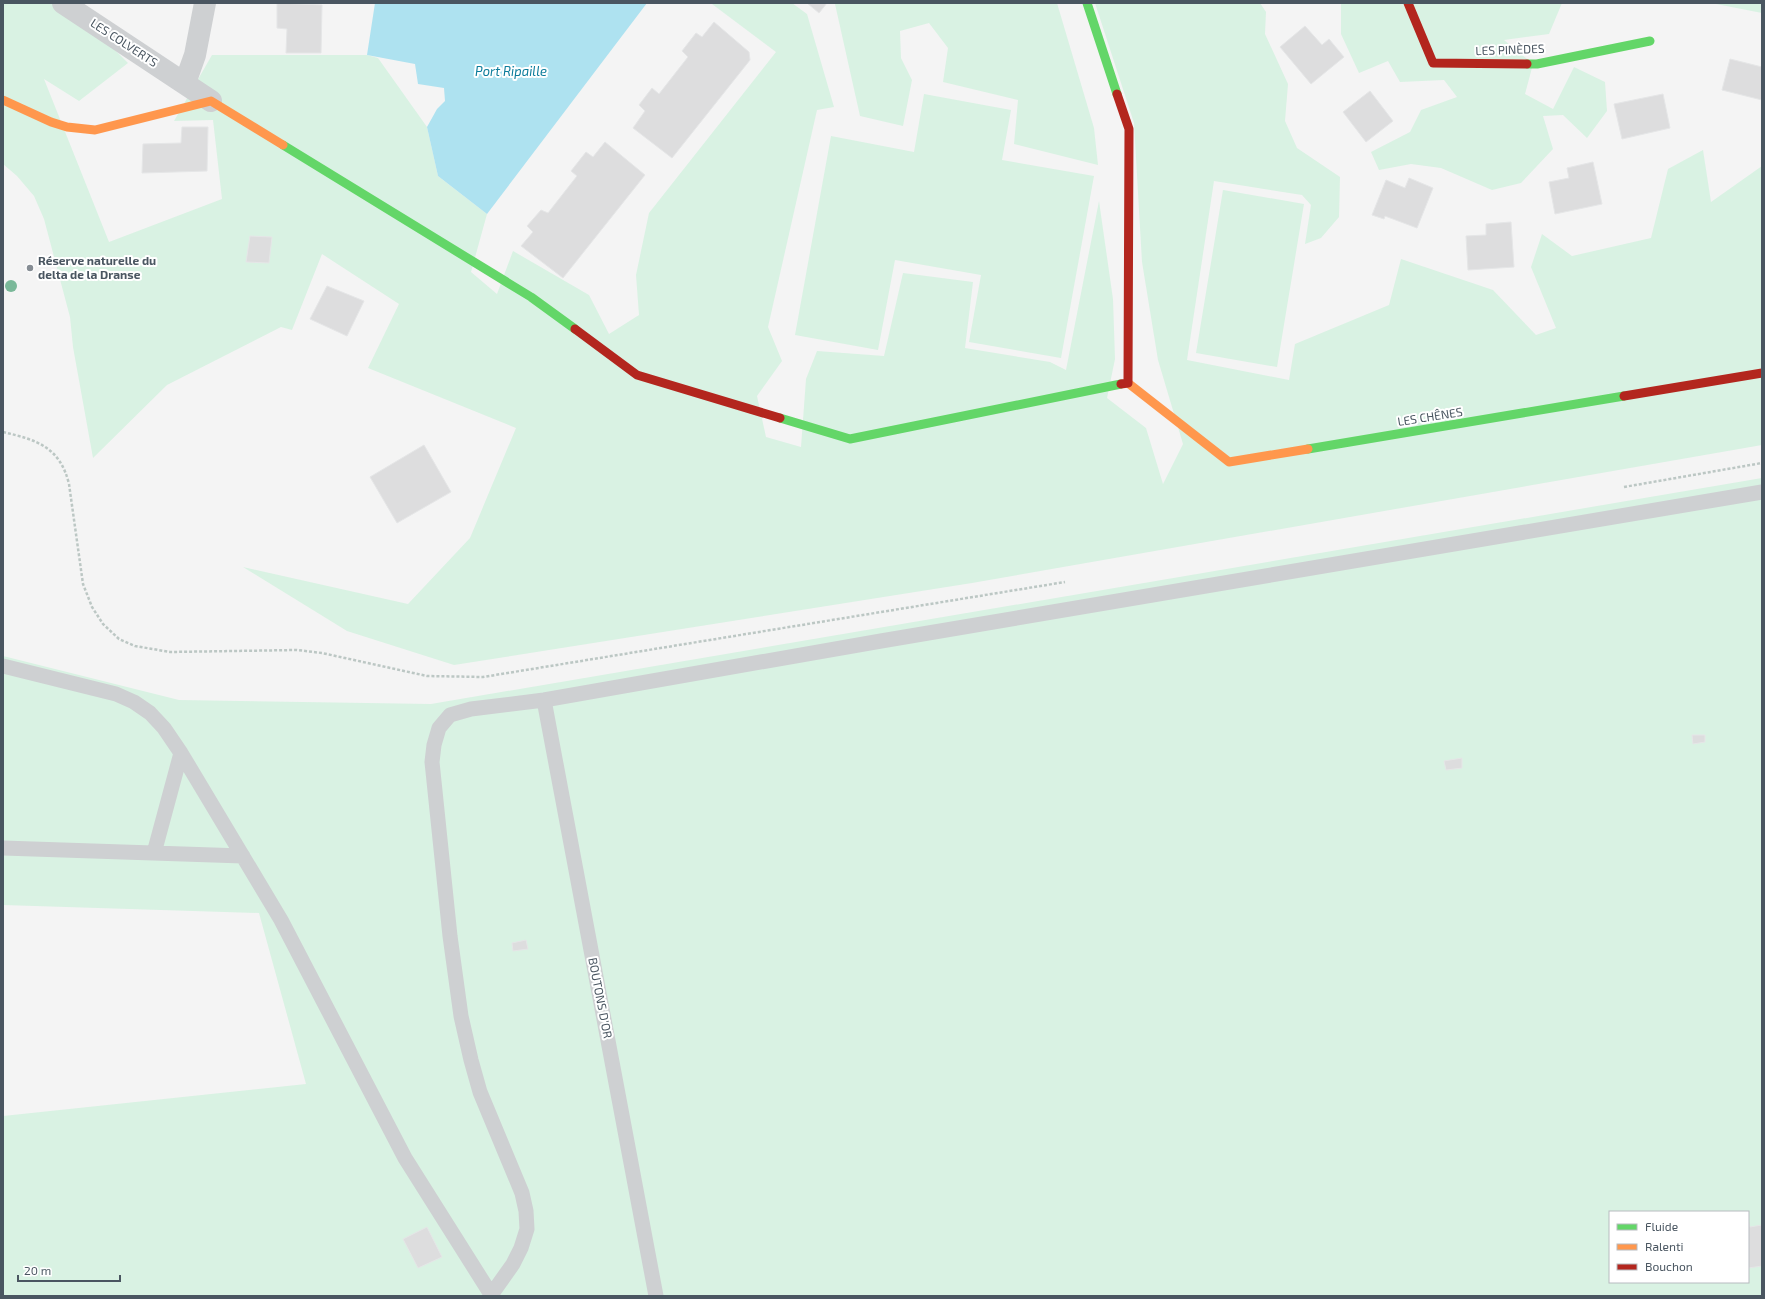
<svg xmlns="http://www.w3.org/2000/svg" width="1765" height="1299" viewBox="0 0 1765 1299" font-family="'Exo 2',sans-serif">
<style>
.green{fill:#d9f2e3;fill-rule:evenodd}
.water{fill:#aee2f0}
.building{fill:#ddddde;stroke:#e5e6e7}
.lines{fill:none;stroke-linecap:round;stroke-linejoin:round}
.path{stroke:#bcc7c4;stroke-width:2.5;stroke-dasharray:3 2;stroke-linecap:butt}
.lane{stroke:#ced0d2;stroke-width:15}
.street{stroke:#ced0d2;stroke-width:22}
.fast{stroke:#63d668;stroke-width:9}
.slow{stroke:#ff974d;stroke-width:9}
.jam{stroke:#b3261e;stroke-width:9}
.tree{fill:#7ab899}
.poi-dot{fill:#868d94;stroke:#fff;stroke-width:1.5}
.labels{text-anchor:middle;stroke-width:4;stroke-linejoin:round;paint-order:stroke}
.street-label{font-size:12px;fill:#4a5661;stroke:#fff}
.poi-label{font-size:12px;font-weight:bold;fill:#4a5661;stroke:#fff;text-anchor:start}
.water-label{font-size:13px;font-style:italic;fill:#0c7c9b;stroke:#fff}
</style>
<rect width="100%" height="100%" fill="#f4f4f4"/>
<path class="green" d="M3,3H68L128,63L79,101L44,79L109,242L222,199L213,120L174,121L212,55H367L378,58L427,127L438,176L487,214L471,272L497,294L513,251L589,295L609,334L639,315L636,275L649,213L776,52L712,4L792,3L807,14L834,107L817,110L768,327L782,361L757,396L766,437L801,447L806,379L817,351L884,356L903,273L973,282L965,348L1050,362L1066,370L1099,201L1113,299L1115,359L1107,398L1146,428L1163,484L1183,444L1158,360L1142,262L1134,123L1095,3H1260L1266,12L1265,34L1288,84L1285,121L1297,148L1340,177L1339,217L1321,238L1305,244L1311,205L1302,195L1214,181L1187,360L1289,380L1295,344L1389,305L1401,259L1493,290L1536,335L1556,328L1531,267L1542,234L1572,256L1651,238L1668,169L1703,150L1711,202L1762,166V445L972,583L454,665L347,631L243,567L408,604L470,538L516,428L368,368L399,304L322,254L292,330L281,327L167,385L93,458L73,347L70,317L44,219L34,196L17,176L3,164Z
M836,3H1057L1094,128L1098,165L1014,144L1018,100L943,82L948,48L929,23L900,31L901,58L912,80L903,126L860,116L835,4Z
M1341,3H1562L1549,34L1504,40L1533,64L1525,94L1553,109L1574,67L1605,82L1607,111L1587,138L1563,115L1543,116L1553,149L1521,183L1492,190L1441,168L1411,164L1379,170L1371,152L1410,132L1421,110L1457,97L1444,80L1400,82L1388,61L1359,73L1341,34Z
M1711,3H1762V13Z
M924,94L1011,110L1002,160L1094,176L1061,358L969,342L981,275L895,260L878,350L795,335L831,136L914,152Z
M1223,190L1304,204L1277,367L1196,353Z
M1762,478V1296H3V1116L306,1084L259,913L3,905V656L179,700L431,704ZM1610,1212H1748V1282H1610Z"/>
<path class="water" d="M375,3H647L487,214L438,176L427,127L437,109L445,101L444,88L418,84L415,64L367,55Z"/>
<path class="building" d="M277,3L322,5L321,53H286L287,29L277,28Z
M807,3H827L819,13Z
M714,22L749,52L750,60L672,158L633,128L645,111L639,105L652,88L659,94L688,57L682,51L696,33L702,37Z
M1305,26L1322,45L1329,39L1344,57L1311,84L1280,47Z
M1730,59L1762,67V100L1722,90Z
M1370,91L1393,121L1366,142L1343,112Z
M1663,94L1670,128L1622,139L1614,104Z
M182,127H208L207,171L142,173L143,144L181,143Z
M605,142L645,175L563,278L521,246L533,232L527,226L541,210L548,213L577,176L571,171L586,152L593,157Z
M1593,162L1602,204L1555,214L1549,182L1569,178L1567,168Z
M1409,178L1433,188L1417,228L1385,216L1384,219L1372,215L1386,180L1405,188Z
M1511,222L1514,267L1468,270L1466,236L1486,235V224Z
M250,236L272,237L269,263L246,262Z
M327,286L364,301L347,336L310,319Z
M424,445L451,492L397,523L370,477Z
M1692,735H1705V742L1693,744Z
M1462,758V768L1446,770L1444,761Z
M526,940L528,949L513,951L512,943Z
M1748,1220L1750,1227L1762,1225V1266L1748,1268Z
M427,1227L442,1257L418,1268L403,1239Z"/>
<g class="lines">
<path class="path" d="M3,432C37,440 60,447 69,484L83,584L92,607L103,624L119,639L135,646L170,652L297,650L322,653L427,676L483,677L1065,582
M1624,487L1762,463"/>
<path class="lane" d="M3,666L116,694L134,702L150,713L164,728L181,753L281,920L405,1158L492,1296
M544,700L656,1296
M3,848L243,856
M154,853L181,753
M491,1295L513,1264L521,1248L527,1229L526,1211L522,1193L480,1092L471,1060L461,1016L450,936L432,762L434,745L439,728L450,715L471,709L544,700L881,641L1762,492"/>
<path class="street" d="M63,3L211,101
M185,83L195,55L205,3"/>
<path class="fast" d="M1087,3L1117,94
M1527,64H1537L1650,41
M283,145L531,297L575,329
M780,418L850,439L1121,384
M1308,449L1624,396"/>
<path class="slow" d="M3,100L51,122L67,127L95,130L211,101L283,145
M1128,383L1229,462L1308,449"/>
<path class="jam" d="M1408,3L1433,63L1527,64
M1117,94L1129,129L1128,383L1121,384
M575,329L637,375L780,418
M1624,396L1762,373"/>
</g>
<circle class="tree" cx="11" cy="286" r="6"/>
<circle class="poi-dot" cx="30" cy="268" r="4"/>
<g class="labels">
<g class="street-label">
<text transform="translate(124 43) rotate(33)" y="4">LES COLVERTS</text>
<text transform="translate(1510 50) rotate(-2)" y="4">LES PINÈDES</text>
<text transform="translate(1430 417) rotate(-9)" y="4">LES CHÊNES</text>
<text transform="translate(600 998) rotate(79)" y="4">BOUTONS D'OR</text>
</g>
<g class="poi-label">
<text x="38" y="265">Réserve naturelle du<tspan x="38" dy="14">delta de la Dranse</tspan></text>
</g>
<g class="water-label">
<text x="511" y="76">Port Ripaille</text>
</g>
</g>
<rect width="1765" height="1299" fill="none" stroke="#4a5661" stroke-width="8"/>
<rect x="1609" y="1211" width="140" height="72" fill="#ffffff" stroke="#b7bbc0"/>
<rect x="1617" y="1224" width="20" height="6" fill="#63d668" stroke="#b7bbc0"/>
<text x="1645" y="1231" font-size="12" fill="#4a5661">Fluide</text>
<rect x="1617" y="1244" width="20" height="6" fill="#ff974d" stroke="#b7bbc0"/>
<text x="1645" y="1251" font-size="12" fill="#4a5661">Ralenti</text>
<rect x="1617" y="1264" width="20" height="6" fill="#b3261e" stroke="#b7bbc0"/>
<text x="1645" y="1271" font-size="12" fill="#4a5661">Bouchon</text>
<path d="M18 1275v6h102v-6" fill="none" stroke="#4a5661" stroke-width="2"/>
<text x="24" y="1275" font-size="12" fill="#4a5661" stroke="#ffffff" stroke-width="3" paint-order="stroke">20 m</text>
</svg>
